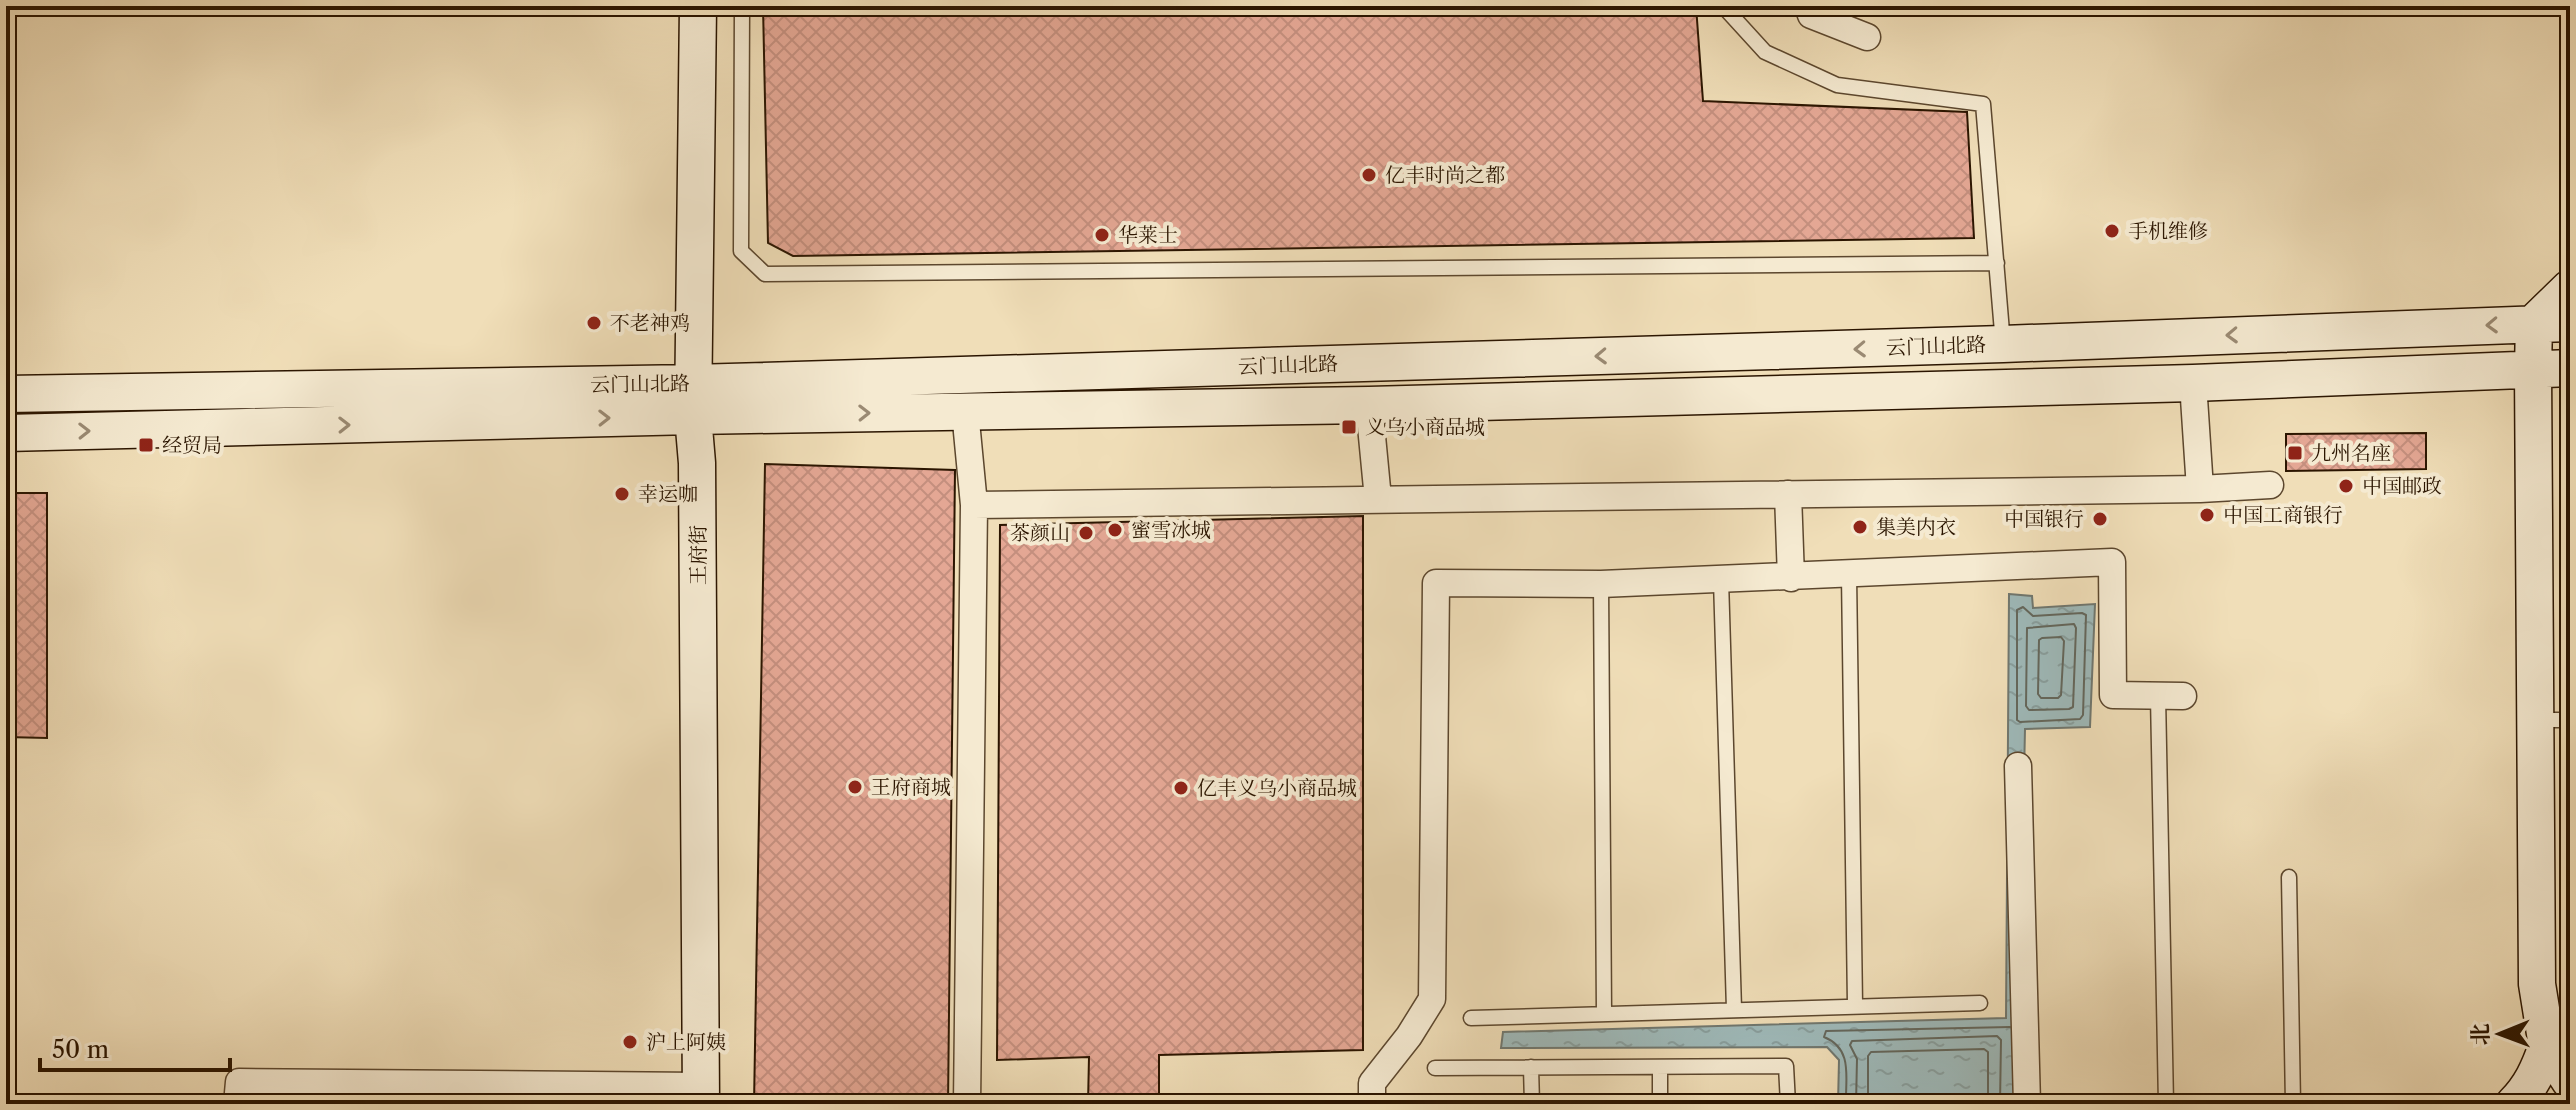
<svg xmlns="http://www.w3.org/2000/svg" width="2576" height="1110" viewBox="0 0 2576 1110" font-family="'Libre Caslon Text','Noto Serif SC',serif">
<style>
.water{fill:url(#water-ripples);stroke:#70776f;stroke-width:2}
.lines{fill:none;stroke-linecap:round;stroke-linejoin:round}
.shore{stroke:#64675c;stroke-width:2}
.building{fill:url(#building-cross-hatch);stroke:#2b1500;stroke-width:2}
.lane-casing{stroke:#5c472e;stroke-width:17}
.street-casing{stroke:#5c472e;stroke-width:29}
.secondary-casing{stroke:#2b1500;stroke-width:39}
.lane{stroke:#f5ead1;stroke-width:14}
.street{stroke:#f5ead1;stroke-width:26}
.secondary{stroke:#f5ead1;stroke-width:36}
.oneway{stroke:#9a8a73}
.poi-dot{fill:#8f2418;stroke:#f5ead1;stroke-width:3}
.labels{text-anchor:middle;stroke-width:8;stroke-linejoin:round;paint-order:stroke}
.poi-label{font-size:20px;fill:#2b1500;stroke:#f5ead1;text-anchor:start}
.street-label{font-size:20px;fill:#2b1500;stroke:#f5ead1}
</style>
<defs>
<pattern id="water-ripples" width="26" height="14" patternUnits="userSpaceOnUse" patternTransform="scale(2)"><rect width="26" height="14" fill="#9eb9b9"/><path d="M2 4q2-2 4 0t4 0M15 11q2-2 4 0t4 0" fill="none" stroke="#889e9d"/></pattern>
<pattern id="building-cross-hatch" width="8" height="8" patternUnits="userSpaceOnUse" patternTransform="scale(2)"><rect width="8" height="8" fill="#e4a794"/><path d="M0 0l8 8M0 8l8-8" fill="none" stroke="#c48f7e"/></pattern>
</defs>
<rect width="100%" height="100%" fill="#f0deb8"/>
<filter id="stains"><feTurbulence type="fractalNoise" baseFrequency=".0025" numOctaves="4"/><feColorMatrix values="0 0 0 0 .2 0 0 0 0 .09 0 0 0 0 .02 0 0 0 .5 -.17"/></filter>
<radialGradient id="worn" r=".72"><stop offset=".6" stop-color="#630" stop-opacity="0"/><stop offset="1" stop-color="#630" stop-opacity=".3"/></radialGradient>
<path class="water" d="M2009,594L2032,596L2033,608L2095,604L2090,727L2025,729L2017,1104H1838L1839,1060L1827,1047L1501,1048L1503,1032L2006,1018Z"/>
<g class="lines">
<path class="shore" d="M2023,607L2033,616L2082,613L2086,615L2083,715L2080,719L2020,722L2017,720V610Z
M2074,624L2076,628L2073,707L2069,709L2029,710L2026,706L2027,628Z
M2061,637L2064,641L2061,695L2058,698H2041L2038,694L2039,640L2042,638Z
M1846,1104C1845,1079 1854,1049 1824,1037L1826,1031L2010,1027
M1856,1104L1857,1059L1850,1045L1852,1041L1997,1036L2001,1040L2000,1104
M1868,1104V1056L1871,1052L1984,1049L1988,1052V1104"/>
</g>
<path class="building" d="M763,6H1696L1703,101L1967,112L1974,238L793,256L768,243Z
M2426,433V469L2286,471V434Z
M765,464L955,470L948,1104H754Z
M6,493H47V738L6,737Z
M1363,516V1050L1159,1055V1104H1088L1089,1057L997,1060L1000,525Z"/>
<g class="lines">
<defs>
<path id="lane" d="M742,6L741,251L765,274L1997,263
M1723,6L1765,52L1837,85L1983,104L2003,344
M1849,575L1855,1005
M1721,580L1734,1009
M1601,584L1604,1013
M2158,696L2166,1104
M2537,720H2570
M2289,877L2293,1104
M1471,1018L1980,1003
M1531,1067L1532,1104
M1660,1067V1104
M1435,1068L1786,1066L1788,1104"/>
<path id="street" d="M1808,6L1811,15L1867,37
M2193,383L2200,489
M1369,405L1378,499
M965,411L974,505L967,1104
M1788,494L1791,578
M974,505L2200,489L2270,485
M2018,766L2027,1104
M237,1104L239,1082L701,1086
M1372,1104V1083L1409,1036L1432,999L1436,583L1601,584L2112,562L2113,695L2183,696"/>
<path id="secondary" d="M698,6L693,416L697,463L701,1104
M2570,288L2534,323L2533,369L2537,984L2547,1046L2570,1081
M6,394L693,383L2003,344L2570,323
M6,433L693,416L1369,405L2193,383L2570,368
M2514,1104C2531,1087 2539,1069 2547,1046"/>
</defs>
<use href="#lane" class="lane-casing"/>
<use href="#street" class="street-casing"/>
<use href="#secondary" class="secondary-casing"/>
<use href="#lane" class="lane"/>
<use href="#street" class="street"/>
<use href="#secondary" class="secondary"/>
</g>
<defs><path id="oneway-chevron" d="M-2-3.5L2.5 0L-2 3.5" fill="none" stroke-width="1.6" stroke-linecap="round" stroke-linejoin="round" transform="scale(2)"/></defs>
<g class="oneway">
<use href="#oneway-chevron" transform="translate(2492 325) rotate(178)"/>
<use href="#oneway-chevron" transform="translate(2232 335) rotate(178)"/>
<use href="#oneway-chevron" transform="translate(1860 349) rotate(178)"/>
<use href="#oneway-chevron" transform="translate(1601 356) rotate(178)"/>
<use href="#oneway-chevron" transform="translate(864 413) rotate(-1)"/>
<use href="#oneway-chevron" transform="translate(604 418) rotate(-1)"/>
<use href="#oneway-chevron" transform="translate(344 425) rotate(-1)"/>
<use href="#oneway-chevron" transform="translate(84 431) rotate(-1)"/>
</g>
<g class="poi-dot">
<circle cx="1369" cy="175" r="8"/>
<circle cx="2112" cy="231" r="8"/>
<circle cx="1102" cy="235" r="8"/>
<circle cx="594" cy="323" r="8"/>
<rect x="1341" y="419" width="16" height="16" rx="4"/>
<rect x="138" y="437" width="16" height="16" rx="4"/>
<rect x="2287" y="445" width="16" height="16" rx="4"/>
<circle cx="2346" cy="486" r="8"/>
<circle cx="622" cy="494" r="8"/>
<circle cx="2207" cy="515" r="8"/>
<circle cx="2100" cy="519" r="8"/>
<circle cx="1860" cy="527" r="8"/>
<circle cx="1115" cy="530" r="8"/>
<circle cx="1086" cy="533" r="8"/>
<circle cx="855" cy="787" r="8"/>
<circle cx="1181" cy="788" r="8"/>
<circle cx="630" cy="1042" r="8"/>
</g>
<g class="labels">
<g class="poi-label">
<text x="1385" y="182">亿丰时尚之都</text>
<text x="2128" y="238">手机维修</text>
<text x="1118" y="242">华莱士</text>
<text x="610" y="330">不老神鸡</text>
<text x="1365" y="434">义乌小商品城</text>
<text x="162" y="452">经贸局</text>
<text x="2311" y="460">九州名座</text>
<text x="2362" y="493">中国邮政</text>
<text x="638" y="501">幸运咖</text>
<text x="2223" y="522">中国工商银行</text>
<text x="2084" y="526" text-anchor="end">中国银行</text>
<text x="1876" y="534">集美内衣</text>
<text x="1131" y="537">蜜雪冰城</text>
<text x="1070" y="540" text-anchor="end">茶颜山</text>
<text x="871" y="794">王府商城</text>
<text x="1197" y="795">亿丰义乌小商品城</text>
<text x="646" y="1049">沪上阿姨</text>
</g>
<g class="street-label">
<text transform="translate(1936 346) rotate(-2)" y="7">云门山北路</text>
<text transform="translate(1288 365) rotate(-2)" y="7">云门山北路</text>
<text transform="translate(640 384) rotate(-1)" y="7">云门山北路</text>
<text transform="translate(698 555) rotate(-90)" y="7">王府街</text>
</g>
</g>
<rect width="2576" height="1110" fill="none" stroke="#f0deb8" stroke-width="32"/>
<rect x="8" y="8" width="2560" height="1094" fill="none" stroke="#2b1500" stroke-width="4"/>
<rect x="16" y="16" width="2544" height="1078" fill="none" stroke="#2b1500" stroke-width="2"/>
<g transform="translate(2500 1034) rotate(269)" stroke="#f5ead1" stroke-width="6" paint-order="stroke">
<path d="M0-6L14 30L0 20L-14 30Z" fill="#2b1500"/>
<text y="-12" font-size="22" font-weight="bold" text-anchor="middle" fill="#2b1500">北</text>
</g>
<path d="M40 1058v12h190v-12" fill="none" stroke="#2b1500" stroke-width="4"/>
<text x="52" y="1058" font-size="24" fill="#2b1500" stroke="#f5ead1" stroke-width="6" paint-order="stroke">50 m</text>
<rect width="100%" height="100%" filter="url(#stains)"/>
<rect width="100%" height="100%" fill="url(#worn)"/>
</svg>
